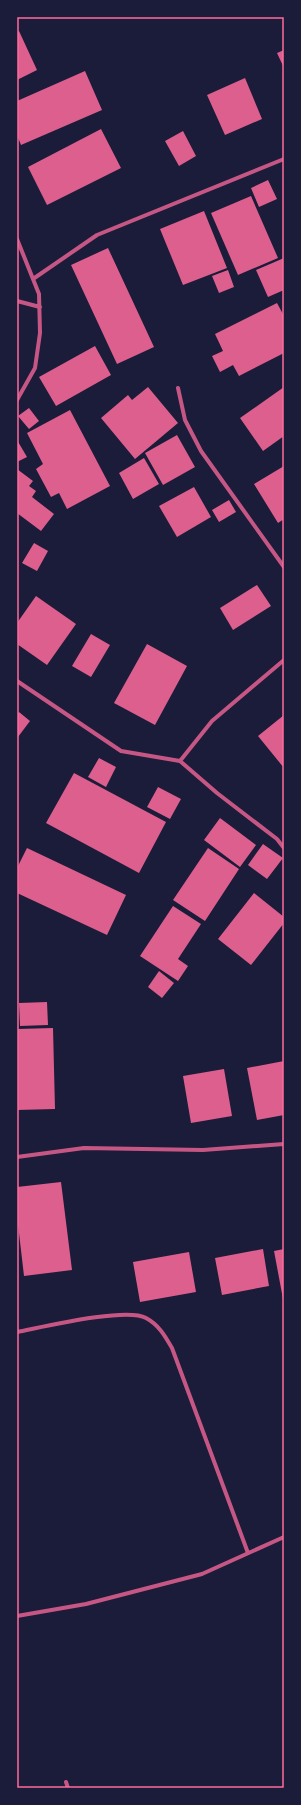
<svg xmlns="http://www.w3.org/2000/svg" width="301" height="1805" viewBox="0 0 301 1805" font-family="Ubuntu,sans-serif">
<style>
.building{fill:#dd5f8e}
.lines{fill:none;stroke-linecap:round;stroke-linejoin:round}
.minor{stroke:#c65784;stroke-width:4}
.neatline{fill:none;stroke:#ff6b9d;stroke-width:1.5}
</style>
<rect width="100%" height="100%" fill="#1b1b3a"/>
<path class="building" d="M19,31L37,70L17,80V32Z
M284,50V68L277,53Z
M85,71L102,110L21,145L17,135V101Z
M245,78L262,119L225,135L207,95Z
M101,129L121,168L47,205L28,167Z
M183,131L196,156L179,166L165,141Z
M268,180L277,199L259,207L251,188Z
M251,196L278,258L238,275L211,213Z
M204,211L227,268L183,285L160,229Z
M108,248L154,347L117,364L71,265Z
M284,258V290L268,297L256,270Z
M228,270L234,287L219,293L212,276Z
M277,303L284,316V353L239,376L233,365L220,372L212,356L223,351L215,334Z
M95,346L111,375L56,406L39,377Z
M148,387L178,423L135,459L101,418L128,395L132,400Z
M284,387V436L263,451L240,418Z
M29,408L39,421L29,429L18,416Z
M70,410L110,486L67,509L59,493L51,497L36,469L43,464L27,433Z
M177,435L195,467L163,485L145,453Z
M17,440L27,457L17,462Z
M144,458L159,484L133,499L119,473Z
M284,466V519L278,523L254,484Z
M17,469L33,481L29,486L36,491L32,497L54,514L41,531L17,513Z
M194,487L211,517L177,537L159,506Z
M229,500L236,512L219,522L212,510Z
M34,543L48,551L37,571L22,563Z
M257,585L271,606L233,630L220,608Z
M36,596L76,624L47,665L17,644V623Z
M91,634L110,645L91,677L72,666Z
M147,644L187,666L155,725L114,703Z
M19,712L30,721L18,737L17,715Z
M284,715V768L258,736Z
M99,758L116,767L106,787L88,777Z
M74,773L166,822L139,873L46,823Z
M158,787L181,799L170,819L147,807Z
M220,818L256,845L240,867L204,840Z
M263,844L283,858L267,879L248,865Z
M27,848L126,895L107,935L17,893V868Z
M208,848L239,869L205,921L173,900Z
M254,893L284,917V923L251,965L218,939Z
M173,906L201,924L178,959L188,966L178,981L140,956Z
M159,971L174,983L162,998L148,987Z
M47,1002L48,1025L20,1026L19,1003Z
M53,1028L55,1109L17,1110V1029Z
M284,1061V1115L257,1120L247,1068Z
M224,1069L232,1116L191,1123L183,1076Z
M61,1182L72,1270L24,1276L17,1216V1187Z
M263,1249L269,1286L222,1295L215,1258Z
M284,1249V1299H283L274,1251Z
M189,1252L196,1292L140,1302L133,1262Z"/>
<g class="lines">
<path class="minor" d="M17,239L39,294L40,333L35,368L17,400
M33,279L97,235L284,159
M17,301L40,307
M178,388L185,420L201,451L284,567
M17,681L121,751L180,761L217,793L277,839L284,848
M180,761L212,721L284,660
M17,1157L84,1148L203,1150L284,1144
M17,1332C43,1327 126,1307 146,1318C159,1325 165,1336 172,1348L248,1553
M17,1616L86,1604L202,1574L284,1537
M66,1782L68,1788"/>
</g>
<rect width="301" height="1805" fill="none" stroke="#1b1b3a" stroke-width="36"/>
<rect x="18" y="18" width="265" height="1769" class="neatline"/>
</svg>
